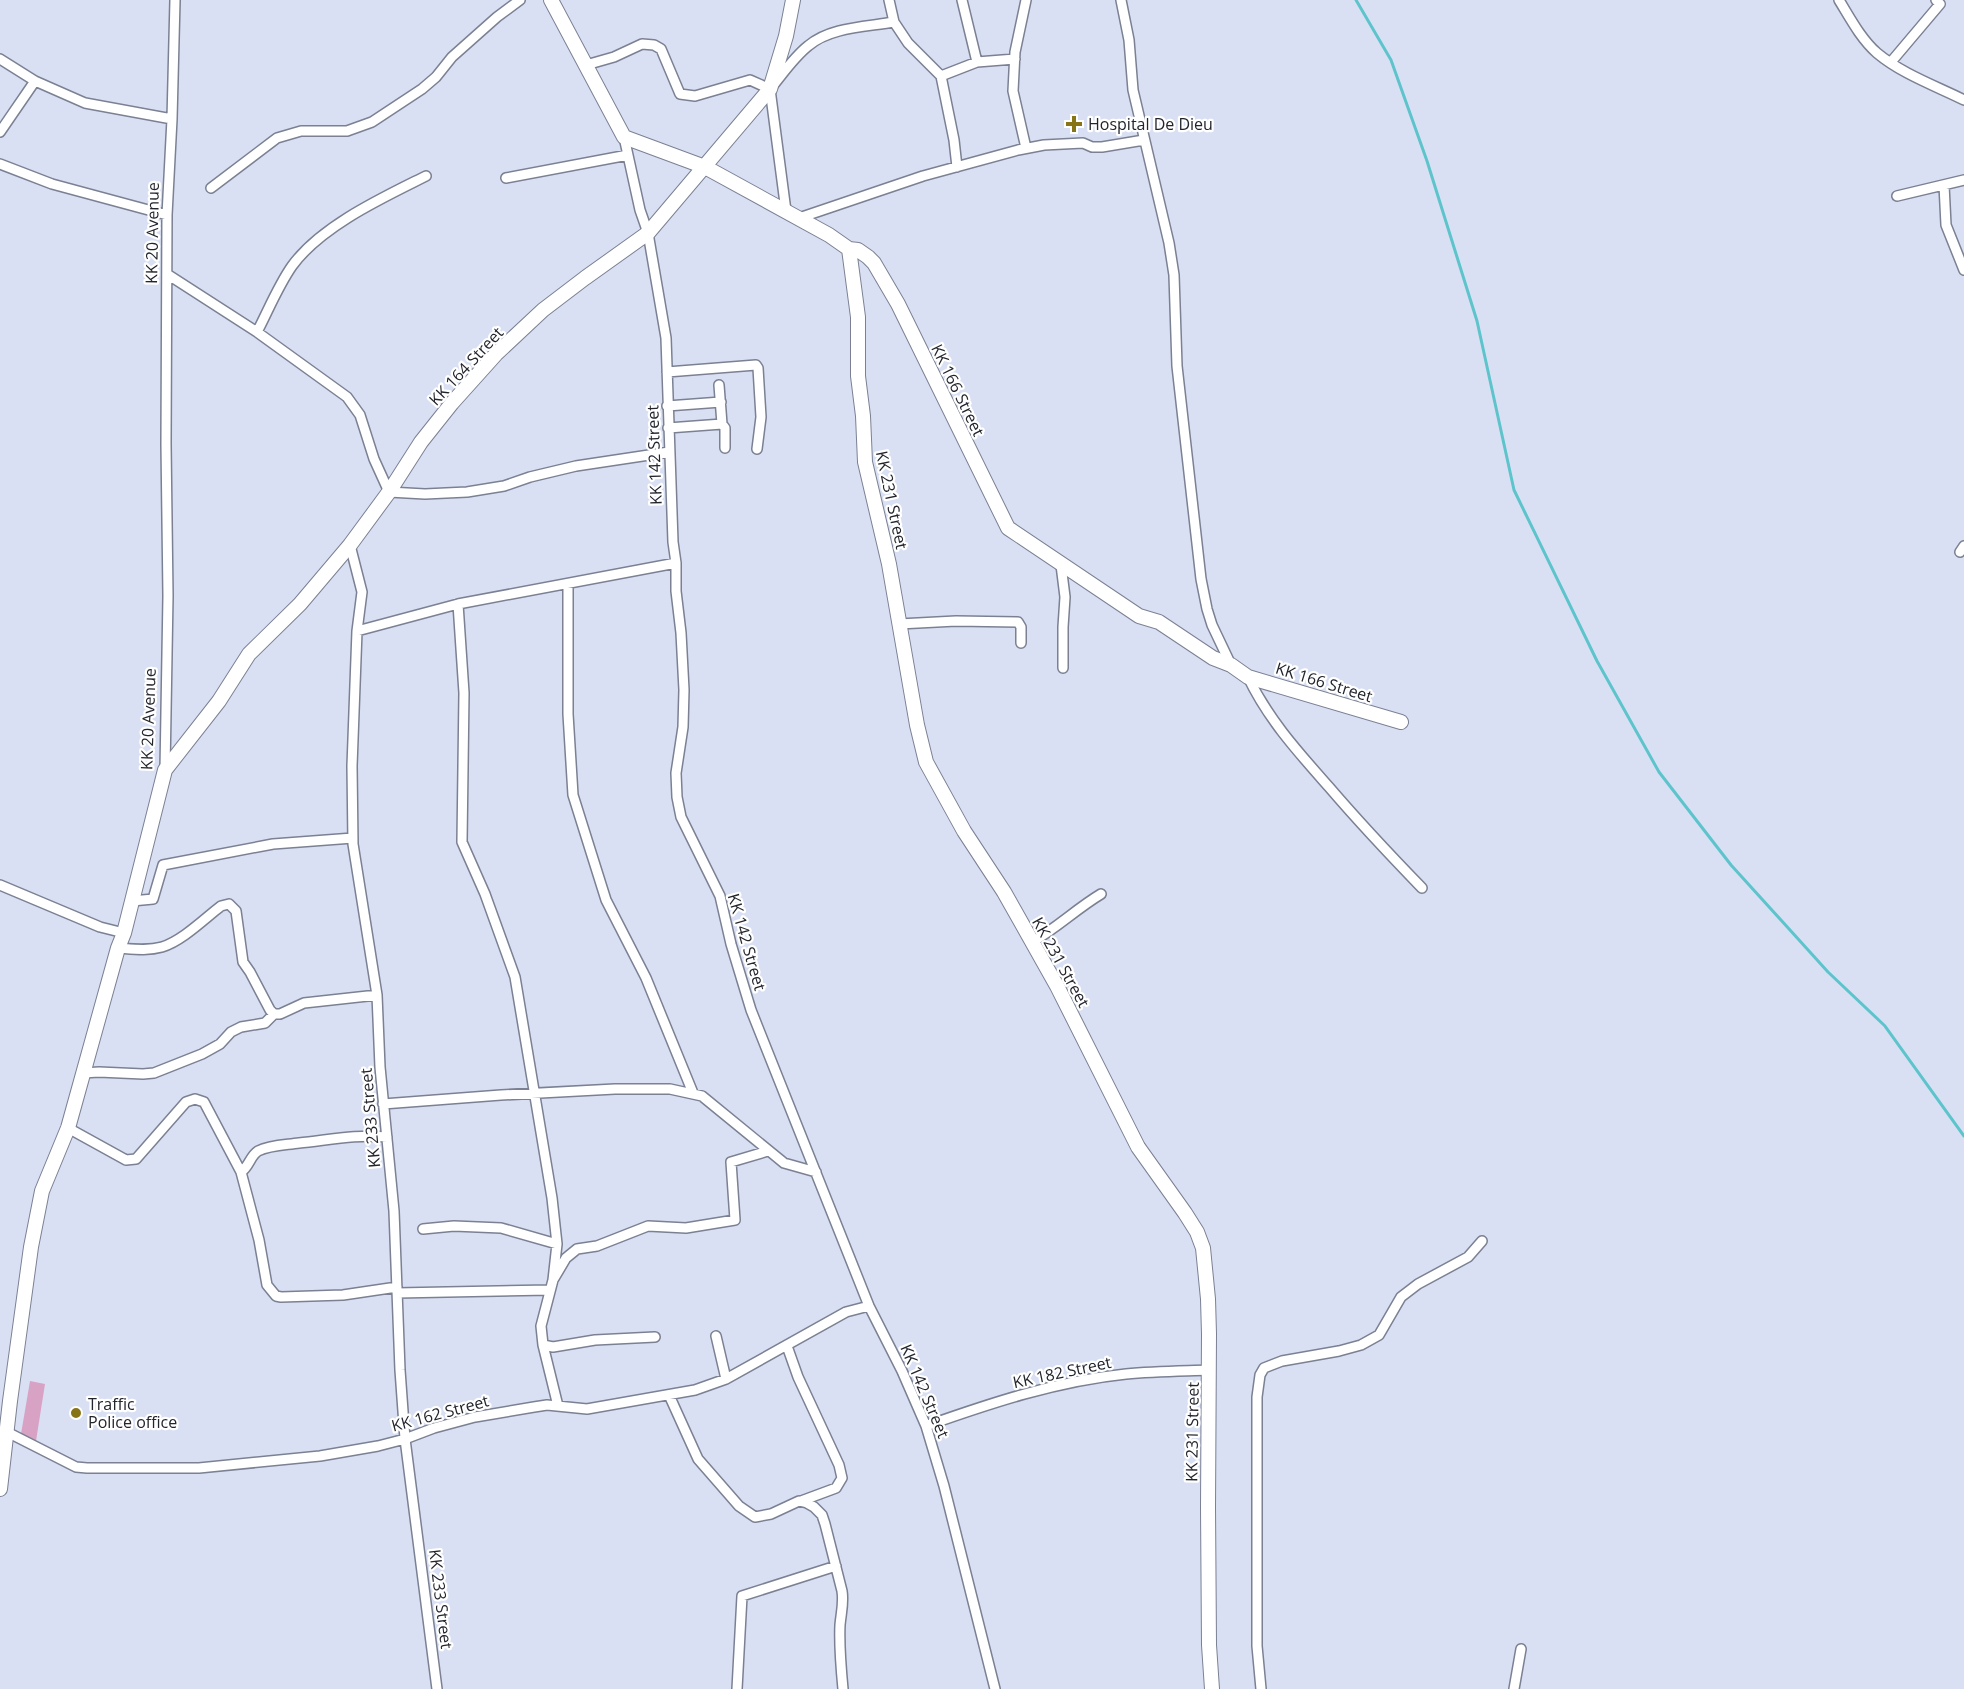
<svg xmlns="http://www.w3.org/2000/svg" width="1964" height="1689" viewBox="0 0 1964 1689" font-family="'Open Sans',sans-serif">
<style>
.green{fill:#d8a2c4}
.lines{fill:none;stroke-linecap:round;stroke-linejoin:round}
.stream{stroke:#5dc4cb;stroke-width:3}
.street-casing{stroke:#7b8193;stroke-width:12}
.secondary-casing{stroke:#7b8193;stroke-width:16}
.street{stroke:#fff;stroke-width:9}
.secondary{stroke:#fff;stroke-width:14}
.poi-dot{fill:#877417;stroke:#fff;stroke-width:2}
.labels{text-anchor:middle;stroke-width:4.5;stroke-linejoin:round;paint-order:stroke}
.poi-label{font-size:16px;fill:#23252c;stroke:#fff;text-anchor:start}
.street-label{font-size:16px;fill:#23252c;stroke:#fff}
</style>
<rect width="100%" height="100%" fill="#d9e0f4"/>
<path class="green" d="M30,1381L45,1384L36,1441L21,1434Z"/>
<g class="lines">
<path class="stream" d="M1356,0L1391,60L1427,161L1477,321L1514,490L1597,661L1659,772L1731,865L1828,972L1885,1026L1964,1136"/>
<defs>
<path id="street" d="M889,0L894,22L908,43L941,76L954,140L957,167
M1121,0L1129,40L1133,90L1169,243L1174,275L1177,366L1201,579L1207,609L1212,625L1231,665
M1839,0C1850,18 1861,39 1877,53C1902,74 1936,86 1964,100
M0,59L35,81L85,103L172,119
M977,62L1015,59
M1891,62L1940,4L1936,0
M586,65L614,57L642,44L654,45L661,49L680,94L695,96L750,80L770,89
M941,76L977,62L962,0
M0,132L35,81
M624,137L640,210L648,233L666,338L673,542L676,563V591L681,633L684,690L683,727L676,773L677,797L681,817L720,896L731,944L751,1010L869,1306L902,1371L926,1426L944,1486L995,1689
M1026,148L1013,91L1015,52L1026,0
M0,164L52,184L167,215
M506,178L628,155
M1944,185L1946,225L1964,270
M211,188L277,138L301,131H347L372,122L422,89L436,77L452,57L497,17L520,0
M1897,196L1964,180
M786,211L770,89C782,75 793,58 808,46C830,27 866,27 894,22
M799,218L923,176L1018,150L1044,145L1083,143L1092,147H1102L1144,140
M167,274L257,332L347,397L360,415L374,459L389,492L425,494L467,492L504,486L530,477L576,466L669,452
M257,332C268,311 278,286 292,266C321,226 382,198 426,176
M667,372L756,365L758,368L761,417L757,449
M719,385L722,424
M667,406L721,402
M668,428L722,424L725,428V448
M350,545L362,592L357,631L352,766L353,844L377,995L380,1067L394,1211L400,1370L405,1439L437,1689
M1960,552L1964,546
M1061,565L1065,597L1063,627V668
M568,584V714L573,795L606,900L646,978L693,1093
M458,604L464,693L462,842L485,894L515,977L552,1198L557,1244L553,1280
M899,624L956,621L1018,622L1021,627V643
M357,631L458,604L676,563
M1248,677C1268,719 1298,752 1329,787C1359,822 1390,855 1422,888
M165,770L168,596L166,444L167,215L172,119L175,0
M0,885L100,927L124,933
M132,901L153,899L163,865L273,844L353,838
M1032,942C1057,928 1076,909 1101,894
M118,948C133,949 148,951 162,947C182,941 204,919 221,906L229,904L236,911L243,962L250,972L270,1010L274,1014H280L304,1003L377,995
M83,1073L99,1072L143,1074L154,1073L202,1054L220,1044L231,1032L241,1027L265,1023L274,1014
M383,1104L501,1095L615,1089H670L702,1096L784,1163L816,1172
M68,1128L126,1160L136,1159L186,1102L195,1099L204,1102L241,1172L259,1240L267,1285L276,1296L281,1297L343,1295L397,1287
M241,1172C249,1167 250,1156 258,1151C270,1145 286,1145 299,1143C329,1140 356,1134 387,1137
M423,1229L454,1226L501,1228L557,1244
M397,1293L550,1290
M716,1336L726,1379
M543,1345L553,1347L595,1340L655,1337
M787,1346L798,1377L839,1465L842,1478L836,1488L801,1501
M669,1395L698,1459L739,1506L755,1517L771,1514L799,1501L807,1503L814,1507L822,1515L825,1524L842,1591C844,1603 841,1613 840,1625C839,1646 841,1668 843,1689
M558,1406L543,1345L541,1326L553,1280L566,1258L577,1249L597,1246L648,1226L686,1228L735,1220L731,1162L768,1151
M926,1426C991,1403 1057,1381 1126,1374C1154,1371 1182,1371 1209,1370
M3,1432H7L76,1467L87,1468H199L320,1456L378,1446L405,1439L434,1428L475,1417L534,1407L547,1405L587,1409L695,1390L726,1379L846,1312L869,1306
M737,1689L742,1596L836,1566
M1261,1689L1257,1646V1397L1260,1375L1264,1368L1282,1361L1339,1351L1361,1345L1379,1335L1401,1297L1418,1284L1468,1257L1482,1241
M1514,1689L1521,1649"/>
<path id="secondary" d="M551,0L624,137L705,167L829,235L849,249L858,250L868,257L874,263L898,304L1008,528L1139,616L1159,622L1213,658L1231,665L1248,677L1401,722
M849,249L858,317V376L863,416L865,462L889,564L917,725L926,762L964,831L1004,892L1057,986L1138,1147L1185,1213L1197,1232L1203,1248L1208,1299L1209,1334L1208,1507L1209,1645L1212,1689
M0,1489L10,1401L31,1247L42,1191L68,1128L118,948L124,933L165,770L219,701L249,654L300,604L350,545L389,492L421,442L452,403L496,354L543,310L585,278L648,233L770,89L786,36L793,0"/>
</defs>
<use href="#street" class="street-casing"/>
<use href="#secondary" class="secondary-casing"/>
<use href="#street" class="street"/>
<use href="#secondary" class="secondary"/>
</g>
<g class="poi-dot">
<path d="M1071 115h6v6h6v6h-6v6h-6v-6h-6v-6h6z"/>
<circle cx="76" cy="1413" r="6"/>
</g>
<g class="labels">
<g class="poi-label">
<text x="1088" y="130">Hospital De Dieu</text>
<text x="88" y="1410">Traffic<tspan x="88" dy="18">Police office</tspan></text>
</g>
<g class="street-label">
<text transform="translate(152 233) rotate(-89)" y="6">KK 20 Avenue</text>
<text transform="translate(466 366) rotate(-47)" y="6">KK 164 Street</text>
<text transform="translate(958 390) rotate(64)" y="6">KK 166 Street</text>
<text transform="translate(654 455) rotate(-92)" y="6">KK 142 Street</text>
<text transform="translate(892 500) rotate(78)" y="6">KK 231 Street</text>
<text transform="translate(1324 682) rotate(17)" y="6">KK 166 Street</text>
<text transform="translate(148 719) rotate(-88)" y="6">KK 20 Avenue</text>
<text transform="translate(747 942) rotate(74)" y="6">KK 142 Street</text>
<text transform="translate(1061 962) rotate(61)" y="6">KK 231 Street</text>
<text transform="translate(370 1118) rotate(-95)" y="6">KK 233 Street</text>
<text transform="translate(1062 1372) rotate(-12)" y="6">KK 182 Street</text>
<text transform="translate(925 1391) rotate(67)" y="6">KK 142 Street</text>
<text transform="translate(440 1413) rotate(-15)" y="6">KK 162 Street</text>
<text transform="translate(1192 1432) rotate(-89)" y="6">KK 231 Street</text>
<text transform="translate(441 1599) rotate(83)" y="6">KK 233 Street</text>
</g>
</g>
</svg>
